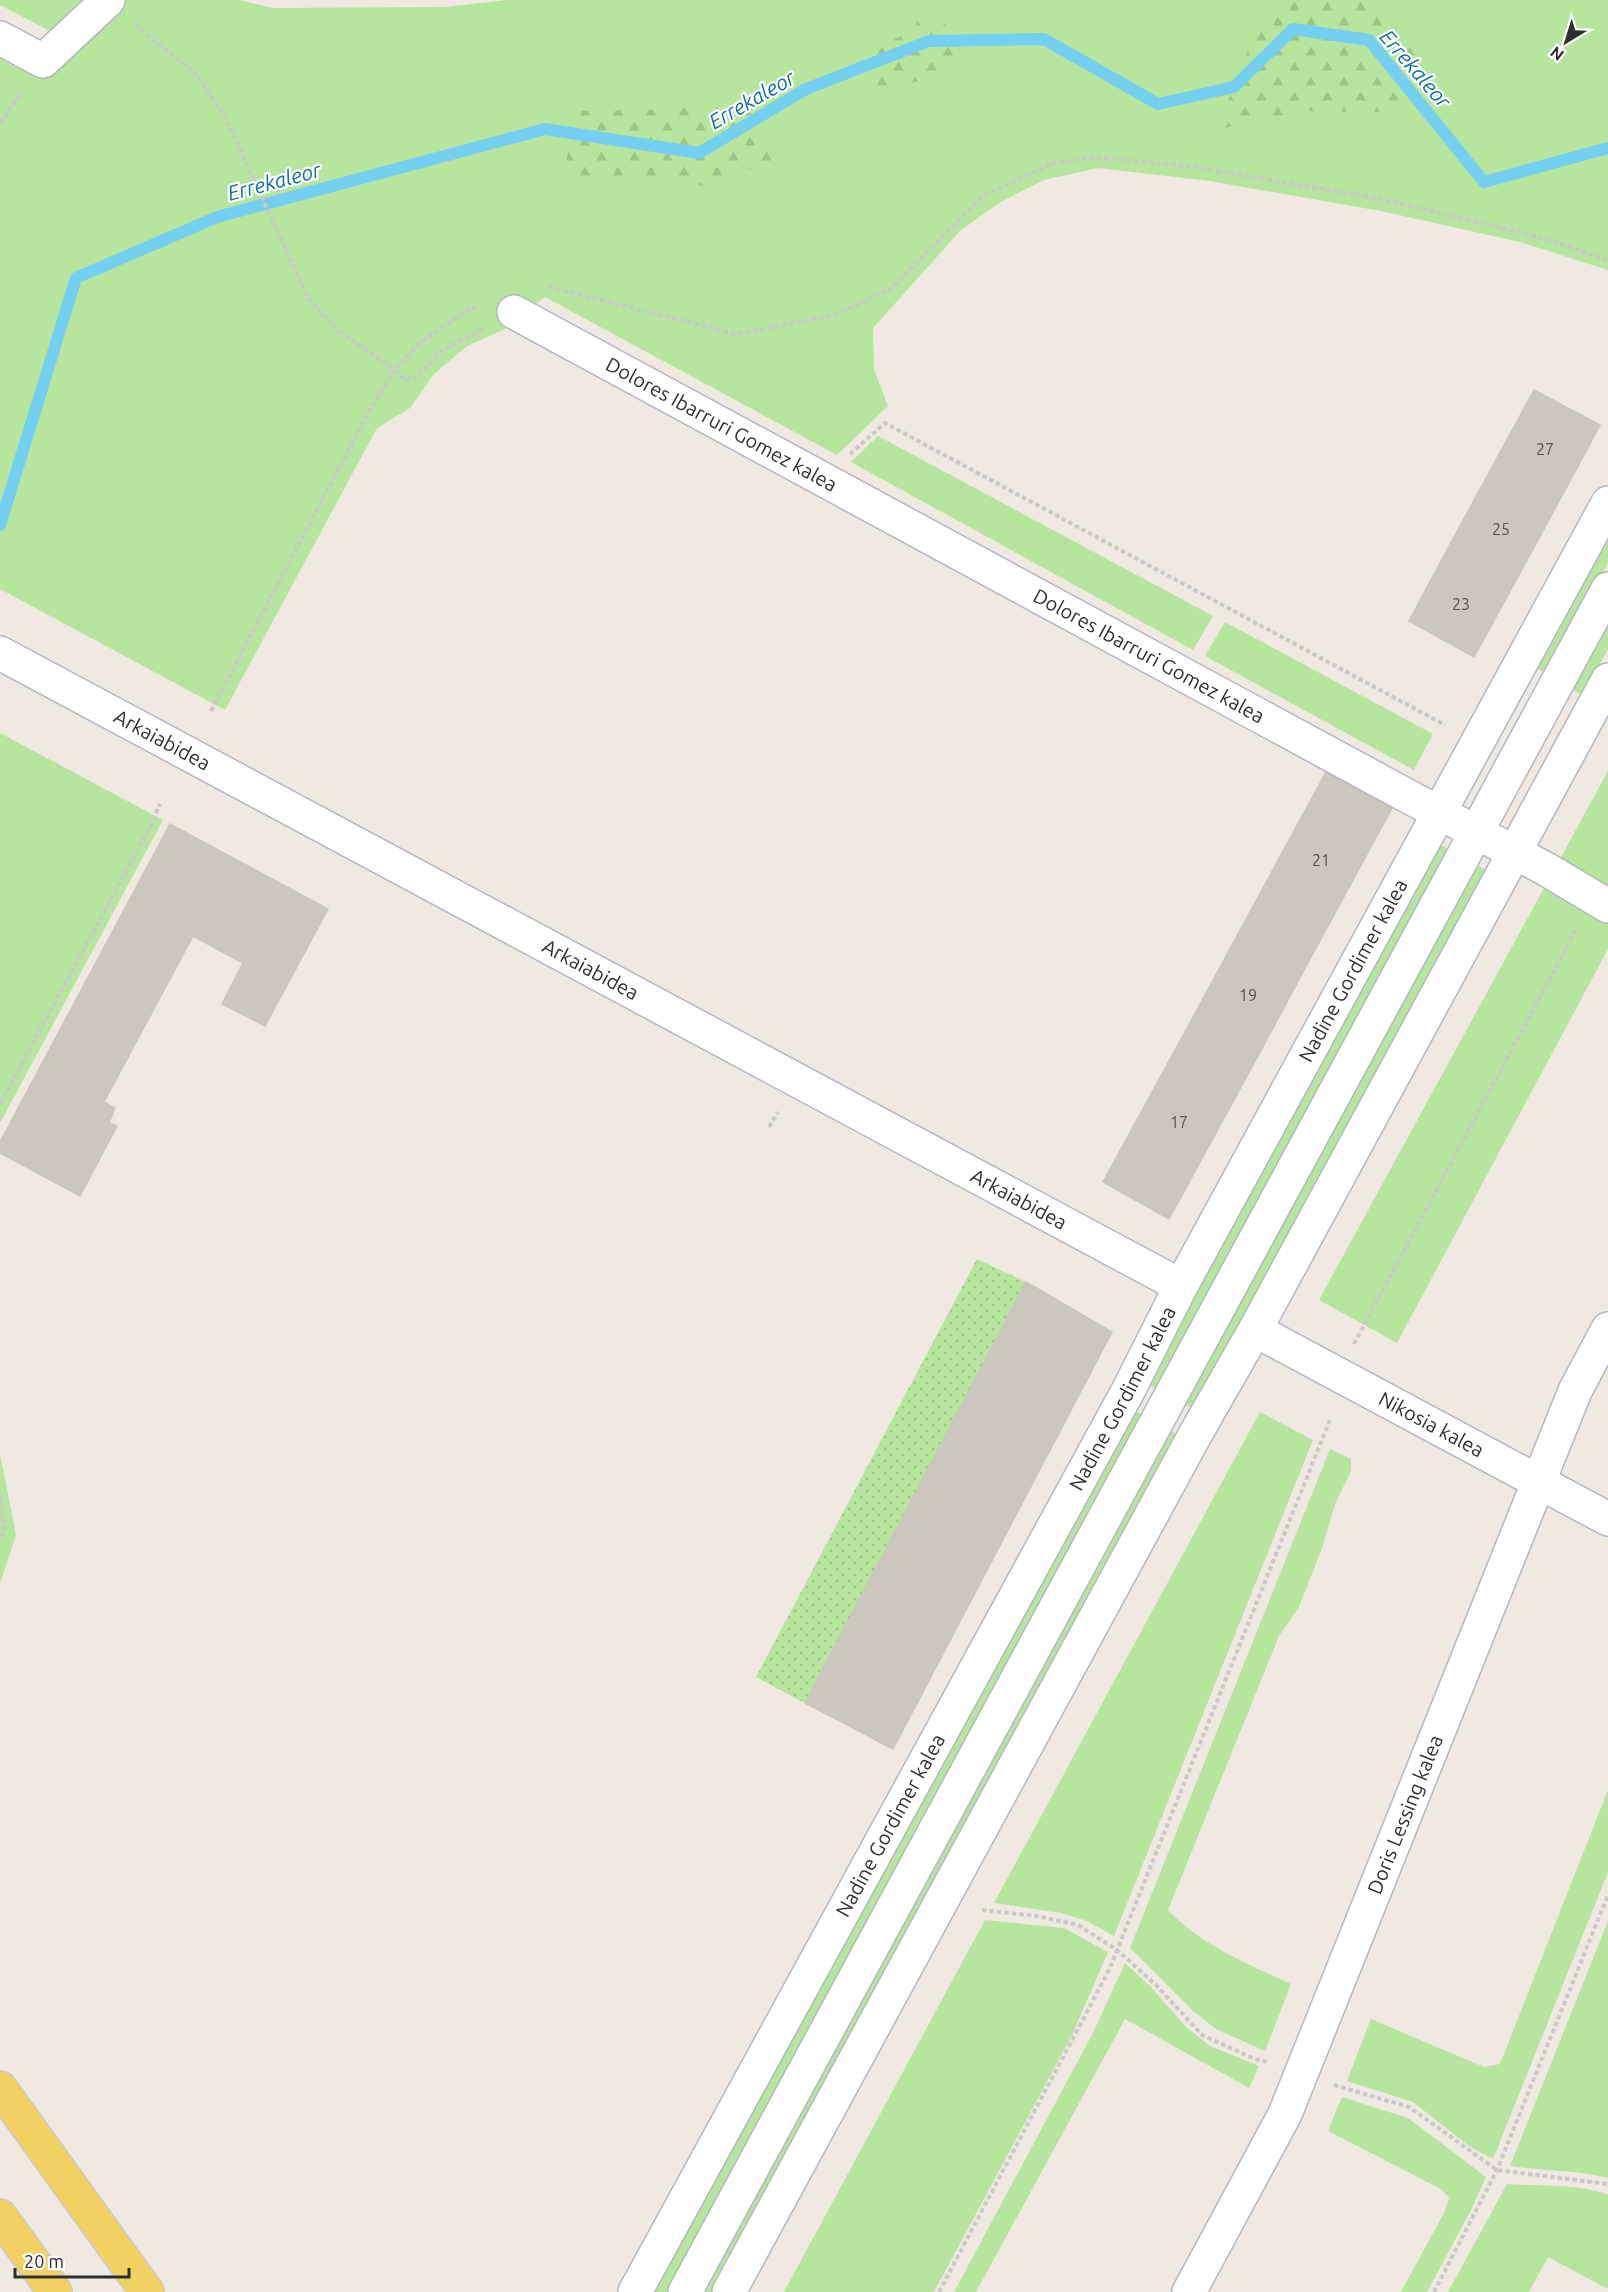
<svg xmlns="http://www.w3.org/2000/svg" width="1608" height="2292" viewBox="0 0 1608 2292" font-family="Ubuntu,sans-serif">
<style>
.grass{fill:#b6e59e}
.forest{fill:url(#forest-firs)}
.garden{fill:url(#garden-dots)}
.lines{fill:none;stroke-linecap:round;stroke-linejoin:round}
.stream{stroke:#75cff0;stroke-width:12}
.building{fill:#cbc7bf;stroke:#cbc5ba;stroke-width:1.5}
.minor-casing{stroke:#b4b7c1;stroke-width:36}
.major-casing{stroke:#c9c9c9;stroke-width:36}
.path{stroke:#c9c9c9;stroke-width:4;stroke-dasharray:4.5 3;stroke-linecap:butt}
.minor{stroke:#fff;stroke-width:33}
.major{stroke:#f2d163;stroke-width:33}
.labels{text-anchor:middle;stroke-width:4.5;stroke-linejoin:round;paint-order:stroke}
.number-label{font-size:16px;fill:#555452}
.street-label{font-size:20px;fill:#2e2e2e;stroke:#fff}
.water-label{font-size:21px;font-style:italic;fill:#0d6fa3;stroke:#fff}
</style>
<defs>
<pattern id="forest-firs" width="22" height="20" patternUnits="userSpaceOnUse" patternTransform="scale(1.5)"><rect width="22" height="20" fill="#b6e59e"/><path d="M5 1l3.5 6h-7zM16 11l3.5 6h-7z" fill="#9dc588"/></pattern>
<pattern id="garden-dots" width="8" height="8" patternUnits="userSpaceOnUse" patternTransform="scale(1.5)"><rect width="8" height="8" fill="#b6e59e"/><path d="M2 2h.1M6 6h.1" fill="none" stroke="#9dc588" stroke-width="1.8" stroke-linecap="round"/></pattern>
</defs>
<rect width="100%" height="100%" fill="#efe9e1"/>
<path class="grass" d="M0,0H240L273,8L446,7L506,0H1608V270L1520,242L1381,211L1210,181L1098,168L1044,180L999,203L960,231L873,328L874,369L888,406L837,455L545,297L505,329L467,346L434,374L410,408L377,428L225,710L0,589V59L17,68L50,31L0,5Z
M878,436L1213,616L1193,650L851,462Z
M1608,531V563L1548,674L1534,667Z
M1608,617V649L1583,695L1569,688Z
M1225,622L1433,734L1414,770L1205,656Z
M0,733L163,820L0,1123Z
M1608,771V949L1397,1343L1319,1300Z
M1439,844L1453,852L1160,1391L1146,1383Z
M1474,863L1488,871L1195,1410L1181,1402Z
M1131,1408L1145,1416L670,2292H652Z
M1260,1412L1313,1440L1114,1936L1087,1921L1061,1913L994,1903Z
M1167,1429L1181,1436L718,2292H699Z
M1330,1449L1351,1459V1471L1335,1504L1322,1548L1299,1607L1279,1636L1168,1910C1202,1946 1248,1964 1291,1984L1265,2051L1216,2029L1192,2010L1130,1948Z
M0,1454L16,1535L0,1583Z
M1608,1790V1872L1493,2159L1470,2147L1413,2102L1347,2081L1371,2019L1484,2067L1500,2064Z
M985,1920L1064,1928L1108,1952L1073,2033L934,2292H784Z
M1608,1921V2178C1576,2170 1543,2171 1510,2166Z
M1125,1963L1150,1986L1187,2028L1210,2046L1259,2066L1249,2088L1125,2019L976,2292H954L1093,2033Z
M1342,2097L1408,2118L1486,2177L1471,2210L1427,2292H1401L1445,2211L1449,2198L1441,2189L1328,2131Z
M1507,2184C1534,2186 1584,2184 1608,2195V2289L1548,2257L1529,2292H1448Z"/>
<path class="forest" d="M1284,0L1374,2L1420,52L1391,112L1300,111L1216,130L1259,23Z
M943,18L954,54L940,74L872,96L857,56L915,30L917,21Z
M745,103L775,159L706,186L633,178L536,185L564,171L577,111L671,109Z"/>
<path class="garden" d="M977,1259L1026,1282L805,1703L756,1677Z"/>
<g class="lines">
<path class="stream" d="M0,525L76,278L217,217L545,129L699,153L806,89L929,41L1044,39L1158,104L1234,87L1293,29L1369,40L1484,182L1608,148"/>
</g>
<path class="building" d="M1534,390L1600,425L1557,505L1491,469Z
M1491,469L1557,505L1514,584L1448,548Z
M1448,548L1514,584L1474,657L1409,621Z
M1326,772L1392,808L1303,972L1237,936Z
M170,824L328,909L265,1026L222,1004L243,963L193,936L104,1102L115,1108L109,1123L117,1126L80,1196L0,1153V1142Z
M1237,936L1303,972L1259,1054L1192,1019Z
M1192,1019L1259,1054L1169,1219L1103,1182Z
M1026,1282L1112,1332L893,1749L805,1703Z"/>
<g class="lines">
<defs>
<g id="minor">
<path d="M0,38L43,61L108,0"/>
<path id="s1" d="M514,312L1413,799L1546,869L1608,906"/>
<path id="s2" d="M0,653L1181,1286"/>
<path id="s3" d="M1255,1330L1608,1519"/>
<path id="s4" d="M635,2292L1128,1391L1181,1286L1608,503"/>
<path d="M685,2292L1608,589"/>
<path d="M729,2292L1196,1433L1255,1330L1608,680"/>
<path id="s5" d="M1189,2292L1285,2114L1575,1391L1608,1329"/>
</g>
<path id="major" d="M0,2088L147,2292
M0,2216L55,2292"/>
</defs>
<use href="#minor" class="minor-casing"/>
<use href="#major" class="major-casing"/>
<path class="path" d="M135,25L197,75L225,117L309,300L340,332L395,370L405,380L416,378L442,351L484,328
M0,123L22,91
M549,287L736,334L835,315L892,288L983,196L1051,164L1094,157L1188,166L1371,197L1533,235L1608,260
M850,454L885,423L1445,725
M211,711L369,411L395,370L417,345L469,309L478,307
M0,1104L151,825L160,804
M769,1127L778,1112
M1354,1344L1577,928
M0,1496L4,1530L0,1539
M982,1910L1037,1916L1078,1925L1117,1950L1156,1985L1202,2035L1255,2059L1268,2062
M1334,2085L1409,2107L1497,2170L1608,2184
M939,2292L1109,1970L1330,1420
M1434,2292L1497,2170L1608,1895"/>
<use href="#minor" class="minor"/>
<use href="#major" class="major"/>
</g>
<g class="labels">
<g class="number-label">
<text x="1545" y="455">27</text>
<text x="1501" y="535">25</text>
<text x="1461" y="610">23</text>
<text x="1321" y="866">21</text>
<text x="1248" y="1001">19</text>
<text x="1179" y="1128">17</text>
</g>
<g class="street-label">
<text dy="7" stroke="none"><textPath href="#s1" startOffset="236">Dolores Ibarruri Gomez kalea</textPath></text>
<text dy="7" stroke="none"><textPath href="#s1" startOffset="722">Dolores Ibarruri Gomez kalea</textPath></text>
<text dy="7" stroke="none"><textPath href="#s2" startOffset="184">Arkaiabidea</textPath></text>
<text dy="7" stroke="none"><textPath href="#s2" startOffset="670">Arkaiabidea</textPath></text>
<text dy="7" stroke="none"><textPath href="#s4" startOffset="1504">Nadine Gordimer kalea</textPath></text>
<text dy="7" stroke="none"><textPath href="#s2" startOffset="1156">Arkaiabidea</textPath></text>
<text dy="7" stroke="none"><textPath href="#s4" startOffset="1018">Nadine Gordimer kalea</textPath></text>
<text dy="7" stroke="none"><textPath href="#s3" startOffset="200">Nikosia kalea</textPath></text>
<text dy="7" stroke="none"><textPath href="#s5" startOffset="525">Doris Lessing kalea</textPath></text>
<text dy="7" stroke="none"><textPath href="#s4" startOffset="532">Nadine Gordimer kalea</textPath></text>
</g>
<g class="water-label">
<text transform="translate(1415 69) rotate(49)" y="7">Errekaleor</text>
<text transform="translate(752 100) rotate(-30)" y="7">Errekaleor</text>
<text transform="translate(274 182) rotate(-15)" y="7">Errekaleor</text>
</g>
</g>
<g transform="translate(1566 42) rotate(218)" stroke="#ffffff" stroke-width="4.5" paint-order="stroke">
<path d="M0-4.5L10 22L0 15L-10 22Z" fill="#2e2e2e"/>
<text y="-9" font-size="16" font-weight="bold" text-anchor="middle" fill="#2e2e2e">N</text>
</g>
<path d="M15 2268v9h114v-9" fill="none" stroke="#2e2e2e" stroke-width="3"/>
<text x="24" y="2268" font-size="18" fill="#2e2e2e" stroke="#ffffff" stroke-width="4.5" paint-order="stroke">20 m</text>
</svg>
